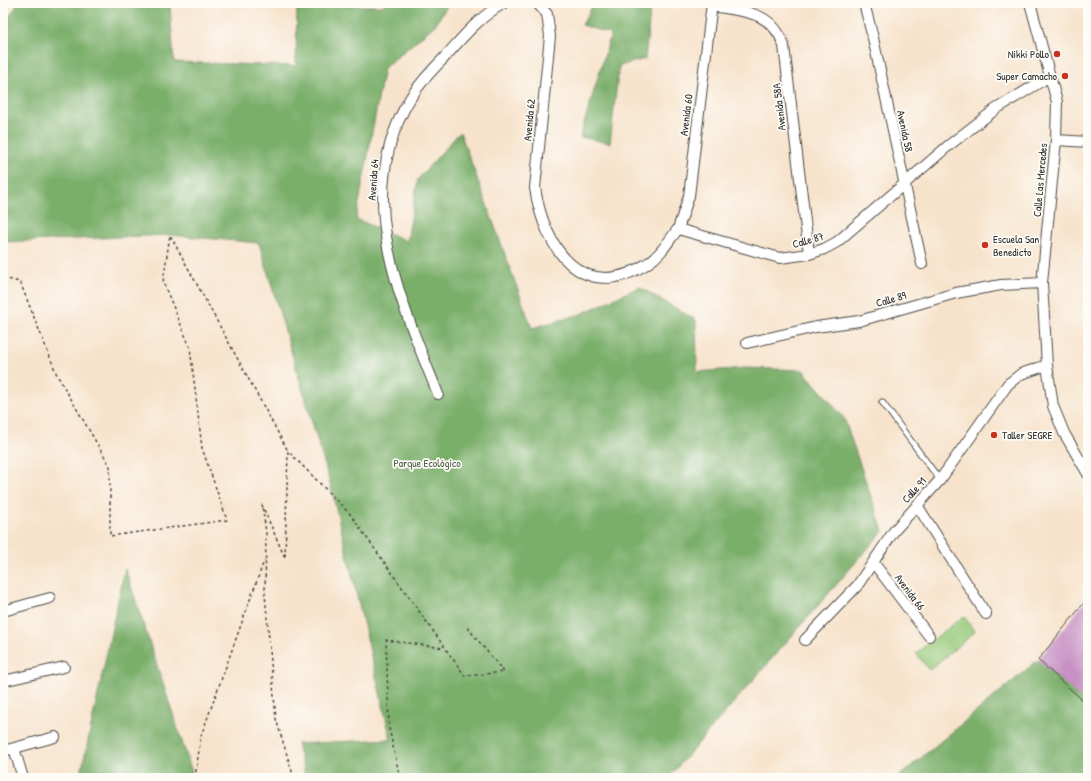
<svg xmlns="http://www.w3.org/2000/svg" width="1091" height="781" viewBox="0 0 1091 781" font-family="'Patrick Hand',sans-serif">
<style>
.green{fill:#98cb7b;stroke:#627b53}
.forest{fill:#7aaf6b;stroke:#526d4b}
.building{fill:#c791c5}
.lines{fill:none;stroke-linecap:round;stroke-linejoin:round}
.lane-casing{stroke:#4a4743;stroke-width:7}
.street-casing{stroke:#4a4743;stroke-width:12}
.path{stroke:#4a4743;stroke-width:1.5;stroke-dasharray:3 3;stroke-linecap:butt}
.lane{stroke:#fff;stroke-width:5}
.street{stroke:#fff;stroke-width:10}
.poi-dot{fill:#c8321e;stroke:#fdfcf7;stroke-width:1.5}
.labels{text-anchor:middle;stroke-width:3.5;stroke-linejoin:round;paint-order:stroke}
.poi-label{font-size:11px;fill:#2b2b2b;stroke:#fdfcf7;text-anchor:end}
.street-label{font-size:11px;fill:#2b2b2b;stroke:#fdfcf7}
.park-label{font-size:11px;fill:#4c5b43;stroke:#fdfcf7}
</style>
<rect width="100%" height="100%" fill="#fdfcf7"/>
<filter id="ink" filterUnits="userSpaceOnUse"><feTurbulence type="fractalNoise" baseFrequency=".025" numOctaves="2"/><feDisplacementMap in="SourceGraphic" scale="8" xChannelSelector="R" yChannelSelector="G"/><feConvolveMatrix kernelMatrix="1 2 1 2 8 2 1 2 1" color-interpolation-filters="sRGB"/></filter>
<filter id="wash" filterUnits="userSpaceOnUse"><feTurbulence type="fractalNoise" baseFrequency=".012" numOctaves="4" result="noise"/><feDisplacementMap in="SourceGraphic" scale="16" xChannelSelector="R" yChannelSelector="G"/><feGaussianBlur stdDeviation="0.9" result="paint"/><feColorMatrix in="noise" values="0 0 0 0 0 0 0 0 0 0 0 0 0 0 0 0 0 1.4 0 .05"/><feComposite in="paint" operator="in"/></filter>
<g filter="url(#wash)">
<rect width="100%" height="100%" fill="#f7e3cc"/>
<path class="green" d="M964,616L975,632L929,670L916,653Z"/>
<path class="forest" d="M19,3H163L170,6L174,62L296,66L297,5L383,6L385,3H449L435,25L384,68L356,219L407,241L418,179L460,132L532,328L581,314L639,287L696,320L697,372L745,368L803,370L844,418L883,531L668,778H306L297,744L391,739L329,479L259,243L170,235L3,242V34L10,15Z
M594,3H651L645,59L619,66L610,143L580,137L611,34L582,25Z
M125,568L194,778H80Z
M1038,660L1088,703V778H897Z"/>
<g id="blocks">
<path class="building" d="M1088,598V705L1038,660Z"/>
</g>
</g>
<g filter="url(#ink)">
<use href="#blocks" fill-opacity="0" stroke="#4a4743" stroke-width="1"/>
<g class="lines">
<defs>
<path id="lane" d="M882,402L940,480"/>
<path id="street" d="M537,3L547,14L550,36L535,188C544,248 583,306 648,263C661,255 669,240 678,229L780,258L809,254L824,249L837,242L948,146L996,109L1050,76
M864,3L873,38L922,264
M1030,3L1057,102L1056,140L1042,283L1047,365L1053,406L1064,433L1088,474
M711,6C743,11 773,11 784,46L809,254
M1056,140L1088,142
M678,229L689,196L712,3
M747,343L816,327L859,321L956,293L1001,285L1042,283
M438,394C400,299 351,194 411,97C420,83 432,70 444,58C462,38 480,16 504,3
M917,505L986,614
M873,562L929,636
M3,611L50,598
M805,640L857,586L894,531L940,480L1008,384L1021,374L1047,365
M3,681L64,667
M14,748L23,778
M3,751L55,737"/>
</defs>
<use href="#lane" class="lane-casing"/>
<use href="#street" class="street-casing"/>
<path class="path" d="M3,278L20,282L57,375L110,466V536L227,520L202,448L190,347L163,282L170,235L288,451
M195,778L201,736L264,561
M294,778L276,719L265,594L266,532L262,505L285,558L288,451L350,514L465,676L504,672L467,627
M400,778L389,728L386,640L444,648"/>
<use href="#lane" class="lane"/>
<use href="#street" class="street"/>
</g>
</g>
<g class="poi-dot">
<circle cx="1057" cy="54" r="4"/>
<circle cx="1065" cy="76" r="4"/>
<circle cx="985" cy="245" r="4"/>
<circle cx="994" cy="435" r="4"/>
</g>
<g class="labels">
<g class="poi-label">
<text x="1049" y="58">Nikki Pollo</text>
<text x="1057" y="80">Super Camacho</text>
<text x="993" y="243" text-anchor="start">Escuela San<tspan x="993" dy="13">Benedicto</tspan></text>
<text x="1002" y="439" text-anchor="start">Taller SEGRE</text>
</g>
<g class="street-label">
<text transform="translate(779 107) rotate(-97)" y="4">Avenida 58A</text>
<text transform="translate(686 115) rotate(-83)" y="4">Avenida 60</text>
<text transform="translate(529 120) rotate(-85)" y="4">Avenida 62</text>
<text transform="translate(905 131) rotate(78)" y="4">Avenida 58</text>
<text transform="translate(373 180) rotate(-86)" y="4">Avenida 64</text>
<text transform="translate(1040 180) rotate(-85)" y="4">Calle Las Mercedes</text>
<text transform="translate(808 240) rotate(-16)" y="4">Calle 87</text>
<text transform="translate(891 299) rotate(-16)" y="4">Calle 89</text>
<text transform="translate(914 490) rotate(-48)" y="4">Calle 91</text>
<text transform="translate(910 592) rotate(53)" y="4">Avenida 66</text>
</g>
<g class="park-label">
<text x="427" y="467">Parque Ecológico</text>
</g>
</g>
<rect width="1091" height="781" fill="none" stroke="#fdfcf7" stroke-width="16"/>
</svg>
